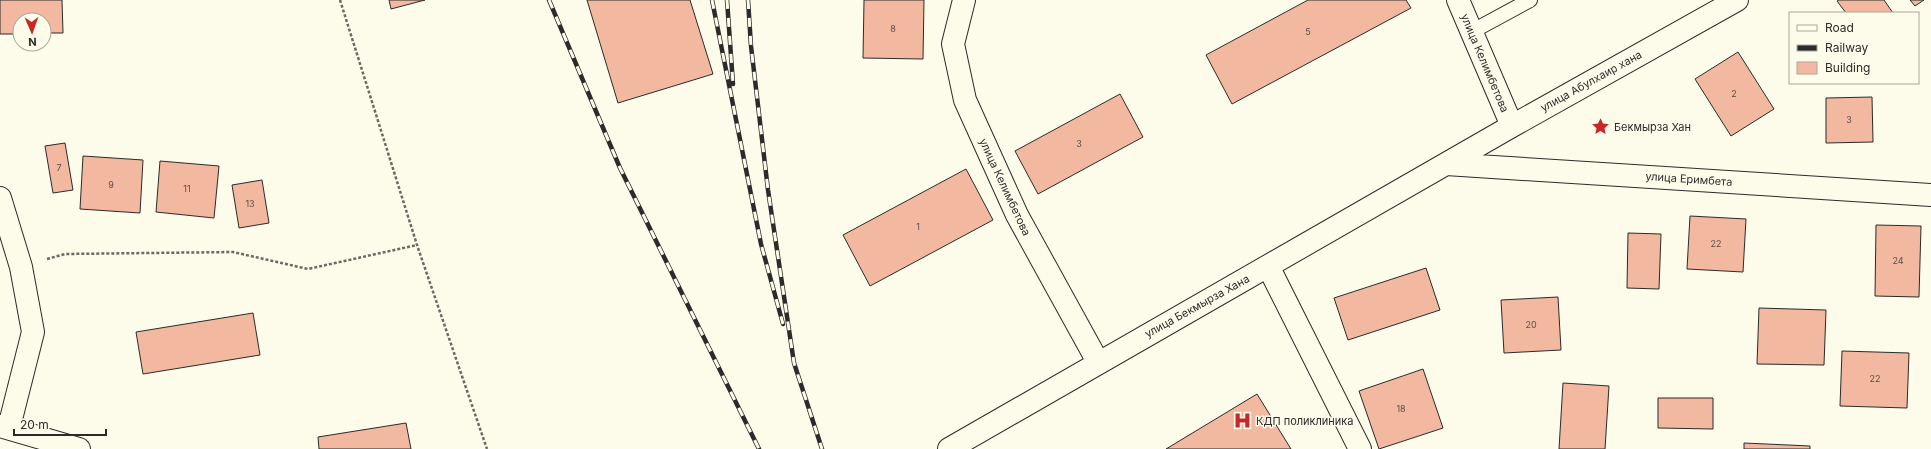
<svg xmlns="http://www.w3.org/2000/svg" width="1931" height="449" viewBox="0 0 1931 449" font-family="Inter,sans-serif">
<style>
.building{fill:#f2b8a0;stroke:#2b2b2b}
.lines{fill:none;stroke-linecap:round;stroke-linejoin:round}
.service-casing{stroke:#2b2b2b;stroke-width:16}
.minor-casing{stroke:#2b2b2b;stroke-width:24}
.path{stroke:#6a6964;stroke-width:2.5;stroke-dasharray:3 2;stroke-linecap:butt}
.service{stroke:#fdfbea;stroke-width:14}
.minor{stroke:#fdfbea;stroke-width:22}
.rail-casing{stroke:#2b2b2b;stroke-width:4.5}
.rail{stroke:#fdfbea;stroke-width:3;stroke-dasharray:9;stroke-linecap:butt}
.labels{text-anchor:middle;stroke-width:3;stroke-linejoin:round;paint-order:stroke}
.number-label{font-size:9px;fill:#5d4e48}
.street-label{font-size:11px;fill:#2b2b2b;stroke:#fdfbea}
.poi-label{font-size:11px;fill:#2b2b2b;stroke:#fdfbea;text-anchor:start}
</style>
<rect width="100%" height="100%" fill="#fdfbea"/>
<path class="building" d="M0,0H62L63,33H44V20H20V34H0Z
M389,0H425L391,9Z
M587,0H690L713,74L618,103Z
M864,0H924L923,59L863,58Z
M1308,0H1406L1411,8L1232,104L1206,55Z
M1839,0H1884L1893,13H1846L1837,1Z
M1910,0H1924L1915,6Z
M1738,52L1774,109L1731,136L1695,79Z
M1120,94L1143,137L1038,194L1015,151Z
M1872,97L1873,142L1826,143V98Z
M65,143L73,190L53,193L45,146Z
M83,156L143,160L140,213L80,209Z
M160,161L219,166L214,218L156,212Z
M966,169L993,220L870,286L843,235Z
M262,180L269,223L239,228L232,185Z
M1690,216L1746,219L1743,272L1687,269Z
M1876,225L1921,226L1919,297L1875,296Z
M1628,233L1661,234L1659,289L1627,288Z
M1426,268L1440,310L1348,340L1334,298Z
M1558,297L1561,350L1504,353L1501,300Z
M1759,308L1826,310L1824,365L1757,364Z
M253,313L260,355L143,374L136,332Z
M1842,351L1909,353L1907,408L1840,406Z
M1423,369L1443,428L1379,449L1359,391Z
M1563,383L1609,386L1605,449H1559Z
M1257,394L1291,449H1166Z
M1658,398H1713V429L1658,428Z
M406,423L411,449H319L318,437Z
M1744,443L1810,446V449H1744Z"/>
<g class="lines">
<defs>
<path id="service" d="M1471,32L1530,0"/>
<path id="minor" d="M964,0L953,44L965,100L1017,215L1098,362
M1458,0L1512,126
M1446,164L1931,195
M0,198L21,267L33,332L9,427
M1268,266L1360,449
M0,426L79,449
M949,449L1512,126L1737,0"/>
</defs>
<use href="#service" class="service-casing"/>
<use href="#minor" class="minor-casing"/>
<path class="path" d="M340,0L417,245L487,449
M47,259L65,254L233,252L308,269L417,245"/>
<use href="#service" class="service"/>
<use href="#minor" class="minor"/>
<defs>
<path id="rail" d="M549,0L620,168L759,449
M712,0L761,244L783,324
M727,0L733,84
M748,0L751,46L768,190L794,363L822,449"/>
</defs>
<use href="#rail" class="rail-casing"/>
<use href="#rail" class="rail"/>
</g>
<defs>
<symbol id="sight-bare" viewBox="-9 -9 18 18"><path d="M0-6L1.8-2.2L6-1.7L2.9 1.2L3.7 5.4L0 3.3L-3.7 5.4L-2.9 1.2L-6-1.7L-1.8-2.2Z" fill="#c62828" stroke="#fdfbea" stroke-width="2.5" paint-order="stroke"/></symbol>
<symbol id="hospital-bare" viewBox="-9 -9 18 18"><path d="M-5-5h3v3.5h4V-5h3V5h-3V1.5h-4V5h-3Z" fill="#c62828" stroke="#fdfbea" stroke-width="2.5" paint-order="stroke"/></symbol>
</defs>
<g fill-rule="evenodd">
<use href="#sight-bare" x="1588" y="114" width="25" height="25"/>
<use href="#hospital-bare" x="1230" y="408" width="25" height="25"/>
</g>
<g class="labels">
<g class="number-label">
<text x="893" y="32">8</text>
<text x="1308" y="35">5</text>
<text x="1734" y="97">2</text>
<text x="1849" y="123">3</text>
<text x="1079" y="147">3</text>
<text x="59" y="171">7</text>
<text x="111" y="188">9</text>
<text x="187" y="192">11</text>
<text x="250" y="207">13</text>
<text x="918" y="230">1</text>
<text x="1716" y="247">22</text>
<text x="1898" y="264">24</text>
<text x="1531" y="328">20</text>
<text x="1875" y="382">22</text>
<text x="1401" y="412">18</text>
</g>
<g class="street-label">
<text transform="translate(1485 63) rotate(67)" y="4">улица Келимбетова</text>
<text transform="translate(1591 81) rotate(-29)" y="4">улица Абулхаир хана</text>
<text transform="translate(1689 179) rotate(4)" y="4">улица Еримбета</text>
<text transform="translate(1005 187) rotate(65)" y="4">улица Келимбетова</text>
<text transform="translate(1197 306) rotate(-29)" y="4">улица Бекмырза Хана</text>
</g>
<g class="poi-label">
<text x="1614" y="131">Бекмырза Хан</text>
<text x="1256" y="425">КДП поликлиника</text>
</g>
</g>
<rect x="1789" y="12" width="130" height="72" fill="#fdfbea" stroke="#a9a89e"/>
<rect x="1797" y="25" width="20" height="6" fill="#fdfbea" stroke="#a9a89e"/>
<text x="1825" y="32" font-size="12" fill="#2b2b2b">Road</text>
<rect x="1797" y="45" width="20" height="6" fill="#2b2b2b" stroke="#a9a89e"/>
<text x="1825" y="52" font-size="12" fill="#2b2b2b">Railway</text>
<rect x="1797" y="62" width="20" height="12" fill="#f2b8a0" stroke="#a9a89e"/>
<text x="1825" y="72" font-size="12" fill="#2b2b2b">Building</text>
<g transform="translate(32 32) rotate(178)"><circle r="19" fill="#fdfbea" stroke="#a9a89e"/>
<path d="M0-3L7 15L0 10L-7 15Z" fill="#c62828"/>
<text y="-6" font-size="11" font-weight="bold" text-anchor="middle" fill="#2b2b2b">N</text>
</g>
<path d="M14 429v6h92v-6" fill="none" stroke="#2b2b2b" stroke-width="2"/>
<text x="20" y="429" font-size="12" fill="#2b2b2b" stroke="#fdfbea" stroke-width="3" paint-order="stroke">20 m</text>
</svg>
